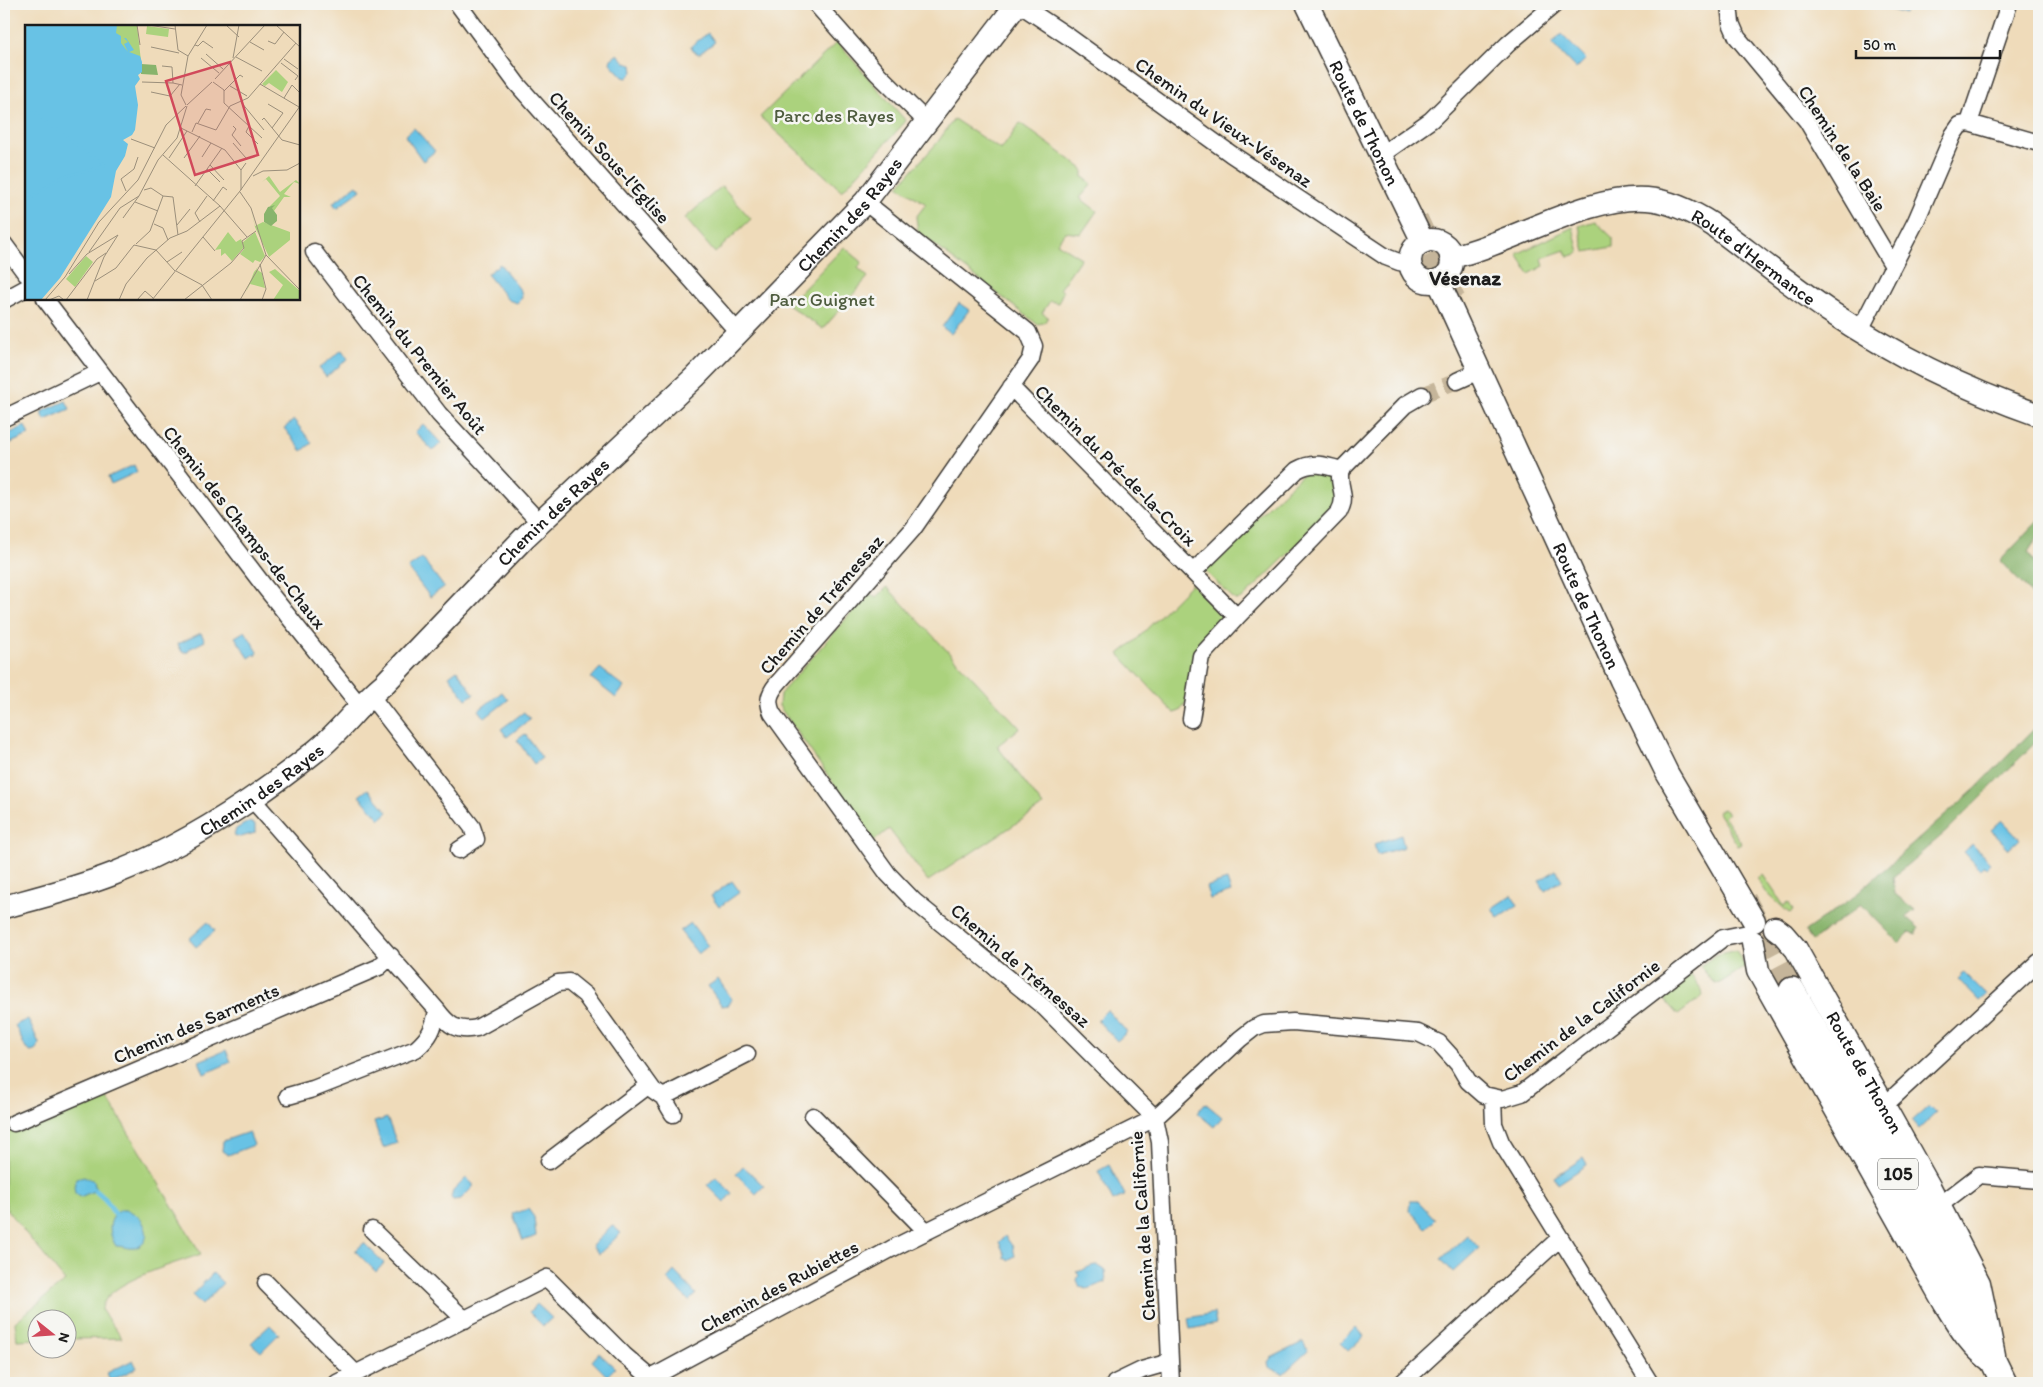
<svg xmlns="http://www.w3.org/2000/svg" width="2043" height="1387" viewBox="0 0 2043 1387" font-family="Itim,sans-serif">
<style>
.green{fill:#abd27d;stroke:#64774c}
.forest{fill:#88b46c;stroke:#526844}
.water{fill:#68c2e5;stroke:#426f80}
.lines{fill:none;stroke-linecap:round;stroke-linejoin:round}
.stream{stroke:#68c2e5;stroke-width:5.5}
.street-tunnel{stroke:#c5b59a;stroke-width:16;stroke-dasharray:16 8;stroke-linecap:butt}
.primary-tunnel{stroke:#c5b59a;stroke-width:25;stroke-dasharray:25 12;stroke-linecap:butt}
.street-casing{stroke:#3c3934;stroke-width:19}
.secondary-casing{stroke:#3c3934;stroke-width:25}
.primary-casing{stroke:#3c3934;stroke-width:28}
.street{stroke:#fff;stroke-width:16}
.secondary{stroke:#fff;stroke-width:22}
.primary{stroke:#fff;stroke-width:25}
.labels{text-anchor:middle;stroke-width:5;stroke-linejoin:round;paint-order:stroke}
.shield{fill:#f6f6f2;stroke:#5d5d5c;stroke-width:1}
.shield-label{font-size:18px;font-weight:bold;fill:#1c1c1c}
.park-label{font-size:19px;fill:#4e5c3e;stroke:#f6f6f2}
.street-label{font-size:19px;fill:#1c1c1c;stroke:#f6f6f2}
.quarter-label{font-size:21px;font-weight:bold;fill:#1c1c1c;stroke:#f6f6f2}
.inset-river{fill:none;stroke:#68c2e5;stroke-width:2.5}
.inset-road{fill:none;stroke:#9b8f7b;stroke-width:1}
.view{fill:#d1495b;fill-opacity:0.15;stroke:#d1495b;stroke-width:2.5}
.inset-edge{fill:none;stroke:#1c1c1c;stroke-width:2.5}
</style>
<rect width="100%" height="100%" fill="#f6f6f2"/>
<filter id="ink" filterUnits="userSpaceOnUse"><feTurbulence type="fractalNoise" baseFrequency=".02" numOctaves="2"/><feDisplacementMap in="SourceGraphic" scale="10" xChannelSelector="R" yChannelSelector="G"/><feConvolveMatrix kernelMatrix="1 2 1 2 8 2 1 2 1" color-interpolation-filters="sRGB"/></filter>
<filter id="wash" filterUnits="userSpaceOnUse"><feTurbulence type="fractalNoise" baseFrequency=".0096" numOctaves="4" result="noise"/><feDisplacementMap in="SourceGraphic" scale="20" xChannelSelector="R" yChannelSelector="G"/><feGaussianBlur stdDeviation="1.12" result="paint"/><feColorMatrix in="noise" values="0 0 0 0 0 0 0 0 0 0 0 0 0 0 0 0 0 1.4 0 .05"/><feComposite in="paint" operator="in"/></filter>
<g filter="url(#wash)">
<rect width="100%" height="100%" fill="#efdbba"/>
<path class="green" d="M837,42L906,121L842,191L760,117Z
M954,119L1001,150L1020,123L1083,169V177L1092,184L1080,198L1097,211L1081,234L1065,232L1057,243L1081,258L1060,288L1063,292L1058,303L1050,301L1042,313L1048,317L1044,323L1037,324L918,232L916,217L926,204L898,186L937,143Z
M722,186L751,219L715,253L685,218Z
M1595,221L1613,238V247L1585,252L1579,226Z
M1573,227L1579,253L1568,257L1565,250L1542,258L1544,266L1529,274L1517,254Z
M844,247L862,262L858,268L868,277L823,329L788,305Z
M1306,471L1333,473L1337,490L1333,510L1242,599L1235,600L1203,569Z
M1191,584L1221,612L1223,620L1186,702L1180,711L1174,713L1119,654L1136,640Z
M887,587L1020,728L997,746L1043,806L928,881L889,829L874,841L779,706L780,694L867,595L870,594L877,597Z
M1723,809L1728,813L1724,817L1742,844L1738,846L1717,811Z
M1763,875L1784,906L1789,903L1793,911L1789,913L1766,892L1757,878Z
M1736,950L1745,967L1720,983L1715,984L1700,966L1716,955Z
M1690,974L1702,990L1703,996L1678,1015L1662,997Z
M103,1090L201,1254C178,1263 100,1283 102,1311L122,1338L68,1339V1320H38L37,1339L17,1340L15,1322L65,1281L7,1210L4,1197V1133Z"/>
<path class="forest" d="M2039,520V535L2028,552L2039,569V602L2000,561Z
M2039,724V739L1947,831L1893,877L1895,894L1915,910L1906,917L1919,928L1916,934L1910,932L1899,943L1861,904L1812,941L1805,931L1851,899L1975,789Z"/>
<path class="water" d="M1872,4H1908L1905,14Z
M708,33L715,42L699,54L693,51L691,46Z
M1561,34L1586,59L1576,69L1552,44Z
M618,54L626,63L632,65L633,72L627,78L623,77L610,63L611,59Z
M414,128L435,151L423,161L405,136Z
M357,185L361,190L337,208L333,203Z
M500,264L521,291L522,298L517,303L508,300L487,274Z
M959,303L969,310L951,334L942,327Z
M342,350L348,359L326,377L319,368Z
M66,401L70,409L45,420L41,412Z
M294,420L312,443L302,451L284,428Z
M423,424L441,443L433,451L415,432Z
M25,426L29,435L4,446V436Z
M134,465L137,472L111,484L108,477Z
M422,558L444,587L430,597L408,568Z
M245,631L258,652L256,656L255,654L249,658L235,637Z
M201,633L205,641L189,649L188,652H182L178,644Z
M600,668L624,687L616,698L591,678Z
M457,670L474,694L466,699L449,676Z
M502,692L508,700L485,718L479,710Z
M524,712L530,719L507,737L501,729Z
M525,734L542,758L534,764L517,740Z
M368,789L388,812L380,819L359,796Z
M2002,820L2020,839L2009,849L1991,830Z
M248,822L255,824V833L241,837L234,836L236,829Z
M1401,835L1404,847L1377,855L1374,844Z
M1972,844L1988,861L1990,863L1986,867L1984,865L1980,869L1964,852Z
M1556,870L1562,880L1545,891L1539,881Z
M1227,880L1231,892L1210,899L1206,887Z
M732,881L740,892L719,907L711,896Z
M1512,895L1518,905L1498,918L1492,908Z
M208,922L215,931L196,947L189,939Z
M691,923L708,946L698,954L680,931Z
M1964,973L1986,995L1979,1001L1958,979Z
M718,979L732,999L729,1005L722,1006L708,986Z
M1107,1010L1127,1032L1117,1041L1097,1020Z
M28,1019L39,1043L37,1050L31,1052L26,1049L15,1025Z
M226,1050L231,1062L204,1074L199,1061Z
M1205,1103L1222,1117L1214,1127L1197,1113Z
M1929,1106L1936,1113L1919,1129L1912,1121Z
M387,1118L397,1143L383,1148L374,1122Z
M249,1132L254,1145L228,1155L222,1151L223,1141Z
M1583,1158L1587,1165L1558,1184L1554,1177Z
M1109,1165L1125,1195L1113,1201L1098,1171Z
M743,1166L764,1186L756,1194L736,1174Z
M84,1176L94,1181L96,1190L80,1197L75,1193L74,1186L77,1178Z
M716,1177L732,1193L724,1202L707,1185Z
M466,1178L473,1184V1187L461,1199L453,1200L451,1198L453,1191Z
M1410,1201H1418L1435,1219L1426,1228L1409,1210Z
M528,1209L534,1217L536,1236L523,1241L513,1214Z
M121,1210C141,1208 159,1241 135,1248C128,1249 123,1246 116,1246C108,1233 107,1218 121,1210Z
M612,1225L621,1233L599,1254L592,1246Z
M1467,1235L1479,1248L1453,1272L1441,1259Z
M1005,1236L1013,1247L1015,1256L1008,1260L1004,1258L1005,1255L999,1242Z
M364,1243L384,1263L376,1272L355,1251Z
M1097,1265L1105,1270L1106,1282L1087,1289L1080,1287L1077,1280L1079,1275L1076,1272C1083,1271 1089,1265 1097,1265Z
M674,1271L696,1294L689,1301L667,1279Z
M213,1273L223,1283L202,1305L192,1295Z
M537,1304L552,1318L543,1326L529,1312Z
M1214,1313L1216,1324L1190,1329L1188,1318Z
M270,1325L279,1334L261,1352L251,1343Z
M1356,1327L1364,1336L1348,1351L1340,1343Z
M1303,1342L1308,1351L1283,1374L1269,1367L1268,1362L1271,1358Z
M599,1353L615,1368L607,1376L592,1361Z
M133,1360L137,1368L110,1381L107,1373Z"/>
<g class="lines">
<path class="stream" d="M96,1191L105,1199L115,1214"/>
</g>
</g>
<g filter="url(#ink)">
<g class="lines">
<path class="street-tunnel" d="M1422,395L1457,381"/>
<path class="primary-tunnel" d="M1416,220L1453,300
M1744,900L1792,990"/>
<defs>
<path id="street" d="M458,4L517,84L738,332
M816,4L877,73L927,122
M1019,4L1069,37L1231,154L1386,257L1399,262L1411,264
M1729,4L1731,23L1737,37L1807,121L1893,266
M1969,123L2009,4
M1381,155L1431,120L1508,44L1555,4
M865,202L1028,332L1034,346L1031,359L913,529L777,684C769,694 767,701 772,713L888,874L914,901L1045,1008L1155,1118
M4,244L26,274
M314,252L439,414L540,523
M45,299L264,586L360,706
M4,300L26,288
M1860,330L1916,221L1953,135L1960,125L1969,123L2039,143
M1457,381L1479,371
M1011,387L1237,617L1201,656L1191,719
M4,418L100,372
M1193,572L1297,470C1312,461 1325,465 1341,470L1405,405L1422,395
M1237,617L1339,512C1349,494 1336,485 1341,470
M370,695L472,827L476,839L459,850
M252,799L437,1010
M288,1096L313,1089L416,1049C430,1037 434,1028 437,1010C449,1026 457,1032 477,1028L558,983L569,982L585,995L653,1090L663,1097L747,1054
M663,1097L673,1114
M1493,1099L1494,1124L1501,1142L1650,1383
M1884,1106L2039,962
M813,1116L926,1231
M1155,1118L1160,1142L1171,1383
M14,1123L379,967L391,956
M549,1161L649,1085
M1940,1205L1979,1175L2039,1180
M372,1230L465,1320
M266,1283L356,1374
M337,1383L547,1278L624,1355L651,1378
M650,1383L651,1378L891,1249L1155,1118L1240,1039L1254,1028L1264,1024L1293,1022L1418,1033L1439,1043L1458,1064L1468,1081L1484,1095L1502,1099L1522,1093L1723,938L1748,933
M1115,1383L1142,1370L1170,1362
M1402,1383L1560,1238"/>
<g id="secondary">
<path id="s1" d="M1307,4L1423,242"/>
<circle cx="1431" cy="261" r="21"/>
<path id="s2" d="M1451,257C1511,244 1588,194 1647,199C1671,201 1693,212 1713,225C1752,254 1789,284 1829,311C1893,354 1966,390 2039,415"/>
<path id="s3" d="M1438,280L1621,680L1667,773L1754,921"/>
<path id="s4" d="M4,907C41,897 77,888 113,874C187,845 255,800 317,750C342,730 359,704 384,684L525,537L695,377L865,202L1017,4"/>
<path id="s5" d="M1775,928L1783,934L1796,949L1930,1188L1979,1283L1994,1355"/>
<path d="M1753,942L1758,971L1945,1304C1959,1327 1971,1347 1994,1363"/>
</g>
<path id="primary" d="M1792,990L1931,1233L2004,1383"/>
</defs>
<use href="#street" class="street-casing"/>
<use href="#secondary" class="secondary-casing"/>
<use href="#primary" class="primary-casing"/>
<use href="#street" class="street"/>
<use href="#secondary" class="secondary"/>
<use href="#primary" class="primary"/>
</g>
</g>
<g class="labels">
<rect class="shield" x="1878" y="1158.5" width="40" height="31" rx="4"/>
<g class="shield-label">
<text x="1898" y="1180">105</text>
</g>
<g class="park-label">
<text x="834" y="122">Parc des Rayes</text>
<text x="822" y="306">Parc Guignet</text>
</g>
<g class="street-label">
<text transform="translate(1224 122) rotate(35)" y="7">Chemin du Vieux-Vésenaz</text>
<text dy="7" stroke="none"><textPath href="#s1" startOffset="132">Route de Thonon</textPath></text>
<text transform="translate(1843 148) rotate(57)" y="7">Chemin de la Baie</text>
<text transform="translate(610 157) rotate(48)" y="7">Chemin Sous-l'Eglise</text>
<text dy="7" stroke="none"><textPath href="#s4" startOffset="1109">Chemin des Rayes</textPath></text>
<text dy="7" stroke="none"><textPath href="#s2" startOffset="329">Route d'Hermance</textPath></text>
<text transform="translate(420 354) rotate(51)" y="7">Chemin du Premier Août</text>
<text transform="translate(1116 465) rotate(45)" y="7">Chemin du Pré-de-la-Croix</text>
<text dy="7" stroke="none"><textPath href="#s4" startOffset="689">Chemin des Rayes</textPath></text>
<text transform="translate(245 527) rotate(52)" y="7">Chemin des Champs-de-Chaux</text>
<text transform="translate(821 604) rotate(-49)" y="7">Chemin de Trémessaz</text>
<text dy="7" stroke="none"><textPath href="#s3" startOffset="358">Route de Thonon</textPath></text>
<text dy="7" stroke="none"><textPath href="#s4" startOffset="285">Chemin des Rayes</textPath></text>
<text transform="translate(1021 965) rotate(41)" y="7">Chemin de Trémessaz</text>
<text transform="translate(1581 1020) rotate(-37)" y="7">Chemin de la Californie</text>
<text transform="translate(196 1023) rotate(-23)" y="7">Chemin des Sarments</text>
<text dy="7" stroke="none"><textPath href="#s5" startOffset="171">Route de Thonon</textPath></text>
<text transform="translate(1142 1226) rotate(-94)" y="7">Chemin de la Californie</text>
<text transform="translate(779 1286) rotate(-28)" y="7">Chemin des Rubiettes</text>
</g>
<g class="quarter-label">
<text x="1465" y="285">Vésenaz</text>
</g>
</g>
<g transform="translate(25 25)">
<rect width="275" height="275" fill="#efdbba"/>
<path d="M76,0H112L116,36H105ZM122,1L144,4L143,12L121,9ZM251,45L263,57L257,67L244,58L240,61L237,59ZM244,151L255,167L271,155L275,159L269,157L259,169L266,172H259L249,186L245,181L255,171L241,154L237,157ZM226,184L230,201L238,197L265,207V215L244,232L230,202ZM203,207L211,217L216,214L219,222L207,236L200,228L196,231V224L190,225ZM230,207L240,231L235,237L230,235L228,238L215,229L219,224L217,218ZM61,231L68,237L50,262L41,254ZM234,241L231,244L237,248L240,263L225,259L221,267L229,247ZM250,244L275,266V275H248L258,260L244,247Z" fill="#abd27d"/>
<path d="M116,39L131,40L133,50L116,49ZM250,180L247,183L252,190V196L246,201L239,197V189L243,182Z" fill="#88b46c"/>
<path d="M0,0H92L91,8L96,11V18L103,27L99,19L103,17L99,13H101L109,25L104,27L115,31L117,37V47L113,50L115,54L110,61L113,80L110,105L107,110L98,115L103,119L100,131L91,146L86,172L35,253L16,275H0Z" fill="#68c2e5"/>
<path class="inset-river" d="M0,80L80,141M0,175L37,153L79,141"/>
<path class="inset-road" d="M112,0L115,20M123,0L150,4M150,0L153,25L163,31M201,0L214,12M251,0L275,22M243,16L250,19L259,7M225,17L239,25M170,20L173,21L178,16L188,23M126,22L154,28M181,29L198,44M211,32L237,46M176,33L194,48M208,33L214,0M259,34L273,44M256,38L273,51L270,55M137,41L147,42L148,58L157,60M190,54L240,0M117,57L148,58M188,57L199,65V78L237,113M235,59L274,82M205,61L222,71M199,66L215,50L218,52M126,67L145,71L155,59M259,73L267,60L275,68M216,77L239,105M243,79L258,88L247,103M161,80L156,70L163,31L182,0M162,80L187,57M205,81L223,73L271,18M237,95L239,93L257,115L275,120M173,98L181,84L186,85M208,101L211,104L207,110L216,121M224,101L221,107L233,119M156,103L200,125L216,145M167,107L171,98L191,105L205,81M106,114L130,123M208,118L221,133M138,130L195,181L222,212M177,132L186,118M144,133L162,106M159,133L175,111M185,140L199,155M182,144L195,157M228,151L238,146L262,145L275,138M170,161L197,123M119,165L126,163L138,171L148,172L153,210M216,165V145L221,138M101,166L96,154L109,144L113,132M215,167L226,183L241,230L275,265M188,176L198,162L202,165M110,177L133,186M98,193L114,171M175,197L170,188L182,171M129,199L138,203L143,215M152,200L165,184M178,212L190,226M111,219L125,206L138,171M131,225L150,246M64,227L95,183L114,171L133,135L152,113L162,81M142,237L157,227M235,239L241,264L237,275M151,246L177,260L187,275M44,249L62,229L93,210L79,232L62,275M70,256L91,243L109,220L131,225M20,275L40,252L74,197L113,155L141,100L161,81M24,275L34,271L39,275M41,275L72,234L81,228M94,275L101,259L122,233L145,213L162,206L195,181M112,275L120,266L128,273M127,275L215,166L275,81M159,275L206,238L219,223L217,216L231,206M215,275L241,230"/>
<path class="view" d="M205,37L233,130L170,150L141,56Z"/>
<rect width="275" height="275" class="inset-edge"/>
</g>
<rect width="2043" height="1387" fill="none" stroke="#f6f6f2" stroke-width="20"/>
<g transform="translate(52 1334) rotate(107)"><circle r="24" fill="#f6f6f2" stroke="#9f9f9c"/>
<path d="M0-4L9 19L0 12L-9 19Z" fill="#d1495b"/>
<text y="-8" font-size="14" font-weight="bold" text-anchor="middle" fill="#1c1c1c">N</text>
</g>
<path d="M1856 50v8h144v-8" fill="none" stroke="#1c1c1c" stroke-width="2.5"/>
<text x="1863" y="50" font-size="15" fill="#1c1c1c" stroke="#f6f6f2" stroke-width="4" paint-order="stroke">50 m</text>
</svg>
